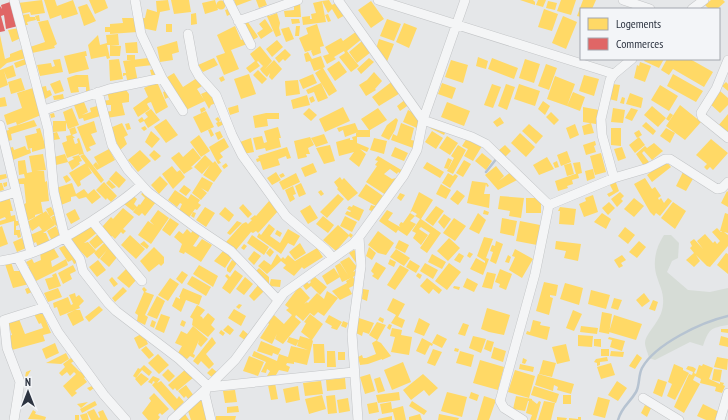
<svg xmlns="http://www.w3.org/2000/svg" width="728" height="420" viewBox="0 0 728 420" font-family="'PT Sans Narrow',sans-serif">
<style>
.green{fill:#d6dcd6}
.homes{fill:#ffd966}
.shops{fill:#e06666}
.lines{fill:none;stroke-linecap:round;stroke-linejoin:round}
.stream{stroke:#b6c3d1;stroke-width:2.5}
.street-casing{stroke:#c3c5c7;stroke-width:10}
.street{stroke:#f4f5f6;stroke-width:9}
</style>
<rect width="100%" height="100%" fill="#e5e7e9"/>
<path class="green" d="M664,235H671L679,243L678,258L672,261L667,272L688,290L710,292L728,288V325C710,328 709,329 703,346L690,342L655,360L649,358C648,353 645,347 645,343C646,331 662,322 663,304C664,293 660,287 657,277C652,262 656,247 664,235Z"/>
<path class="homes" d="M42,0L45,13L31,15L30,12L21,14L18,3Z
M44,0H55L57,6L73,0L78,14L62,19L61,15L50,19Z
M89,0H105L108,8L95,14Z
M168,0L170,10L160,12L156,31L142,28V18H145L147,9L157,12L156,1Z
M171,0H189L191,12L174,14Z
M215,0L218,10L205,14L202,3Z
M234,0H252L236,6Z
M256,0H265L267,5L259,8Z
M329,0L332,5L340,1L347,14L338,19L332,9L328,13L322,1Z
M520,0H533L535,2V5Z
M538,0H546L543,7L536,5Z
M561,0H576L571,15L557,11Z
M583,0H596L592,9H581V17L577,16Z
M711,0H723L725,2L717,9H709L705,5Z
M216.5 5a4.5 4.5 0 1 1 9 0a4.5 4.5 0 1 1-9 0Z
M322,1L326,22L303,25L302,17L310,16V19H312L311,14L316,13L313,3Z
M371,1L384,19L371,28L358,10Z
M548,1L557,3L555,10L546,8Z
M294,3H300L301,17H285L284,11L294,10Z
M87,4L96,21L84,26L78,7Z
M228,9L231,14L227,16L225,10Z
M544,9L558,14L552,31L538,27Z
M196,13L197,24L191,25V14Z
M268,13L269,16L277,13L280,23L279,28L281,35L276,37L266,14Z
M29,14L30,17H35L36,20L27,22L28,25H25L22,15Z
M328,14L331,21L328,22L325,15Z
M39,15L40,21H37L35,16Z
M563,16L577,22L566,49L552,43Z
M122,18H136L137,32L110,34V32H105V27H110V24L123,23Z
M265,19L273,31L261,39L257,33L263,29L259,24Z
M291,19H299L300,23L292,24Z
M387,19L401,24L394,41L380,36Z
M48,20L57,44L54,46L55,48L32,53L30,47L45,42L38,22Z
M247,21L257,35L258,37L253,40L242,24Z
M404,23L417,28L409,48L396,42Z
M166,24H172V32H166Z
M317,24L324,46L320,47L321,53L313,56L311,51L312,50L305,52L299,38L308,34L306,28Z
M235,26L241,40L244,39L247,44L231,50L239,69L224,75L216,56L225,53L217,35Z
M296,26H300L299,36H295Z
M289,27L294,39L286,42L281,29Z
M19,28L21,38L12,42L8,30Z
M357,31L363,38L347,51L359,66L351,72L339,57L345,53L344,51L334,57L336,59L327,64L323,56L329,54L325,47L341,38L343,41Z
M118,34L119,45H107L110,58L107,59L106,56L91,59L88,45L98,35L100,45L107,43L106,35Z
M0,35L5,59L10,57V54L23,49L26,58L7,63L0,69Z
M379,39L394,44L386,64L376,49Z
M277,40L283,47L272,57L266,49Z
M177,41L179,52L172,54L173,60L160,62L157,47Z
M362,41L371,52L357,63L349,52Z
M137,42L138,53H126L125,43Z
M110,45L121,46L120,56H110Z
M260,46L272,61L265,69L274,60L282,69L272,80L269,77L270,73L267,77L262,72L260,69L263,66L258,61L257,62L260,66L250,73L246,68L255,61L250,54Z
M285,49L291,55L285,61L283,59L279,63L275,58Z
M86,51L87,56H85L89,69L69,74L64,56Z
M308,52L312,59L321,56L325,67L323,68L337,91L329,96L315,73L321,69L314,71L310,61L306,62L304,54Z
M127,55H135V60H127Z
M478,57L488,61L486,69L476,66Z
M148,58L153,65L135,67L138,82L128,84L126,75L123,76V73H126L123,61Z
M214,58L218,65L203,72L198,65Z
M369,58L374,62L361,74L357,69Z
M492,58L518,68L514,79L488,69Z
M25,59L27,64L16,68L14,63Z
M60,59L63,72L40,76L37,65L51,63L52,67L55,66L53,60Z
M119,59L123,79L110,81L109,60Z
M525,59L540,64L534,83L519,78Z
M645,59H664L659,68L644,61Z
M667,59H690L713,72L704,87L673,69L669,75L661,70Z
M451,60L468,65L463,83L445,77Z
M339,61L347,72L335,81L327,69Z
M640,62L651,66L645,82L634,78L637,65L639,66Z
M546,64L557,68L549,90L538,86Z
M13,65L16,76L7,79L4,71L8,85L0,88V70Z
M154,69L156,75L152,77L150,70Z
M258,70L267,79L262,84L253,75Z
M374,72L382,81L375,89L376,90L366,96L359,85L367,80Z
M174,73L183,87L197,78L202,86L197,89L205,101L186,110L164,79Z
M249,74L256,94L241,99L234,79Z
M313,74L317,83L303,89L299,80Z
M673,74L703,91L696,102L667,86Z
M76,75H88L90,92H86V87H78L79,92L71,93L67,78Z
M584,75L599,79L594,96L579,91Z
M223,76L225,80L221,82L219,78Z
M555,76L575,84L567,106L547,99Z
M21,78L25,90L11,94L8,82Z
M60,80L64,91L55,94L50,84Z
M298,80L300,94L286,96L285,81Z
M394,80L402,92L379,106L372,97Z
M157,82L168,107L156,114L151,102L148,103L147,104L150,109L138,117L133,108L148,97L144,88Z
M726,82L728,84V91L722,86Z
M321,83L328,98L318,102L314,92L308,94L306,90Z
M442,83L456,88L452,99L438,94Z
M492,84L501,87L493,108L484,105Z
M506,84L515,87L507,110L498,106Z
M519,84L540,91L535,106L514,99Z
M612,84L620,85L617,101L609,99Z
M660,85L678,96L669,111L651,100Z
M46,86L47,91L50,90L52,95L45,99V102L41,87Z
M33,88L41,115L17,125L16,122L7,125L4,115L22,108L17,93Z
M126,90L129,94V102L122,103L125,115L107,118L106,112L111,111V105H104L103,101L109,100L108,95L103,96L102,92Z
M210,90L216,103L211,105L209,109L201,94Z
M166,91L169,97L165,99L163,92Z
M720,91L728,98V105L720,113L709,103Z
M573,92L585,97L580,111L567,106Z
M630,93L643,98L641,108L626,104Z
M63,94L64,99L54,100L53,96Z
M307,95L310,105L293,109L291,100Z
M313,96L315,101L311,103L309,98Z
M5,97L7,106L0,107V98Z
M622,97L625,98L624,104L620,103Z
M406,99L410,104L400,111L397,106Z
M543,101L550,106L545,115L538,109Z
M84,102L88,112L82,115L91,112L90,108L97,106L100,116L84,121L83,118L79,119L74,105Z
M447,102L470,111L464,126L441,117Z
M238,105L239,112L230,115L228,108Z
M680,105L701,122L685,140L666,126Z
M652,106L666,118L658,127L644,115Z
M204,107L206,110L201,113L200,109Z
M343,107L350,121L325,132L319,119Z
M583,107L599,110L596,124L583,122Z
M72,108L79,125L68,129L63,112Z
M309,108L317,115L311,121L303,114Z
M378,108L387,120L370,130V137H357V143L369,148L367,152L360,149L366,154L359,167L349,159L354,152L339,156L336,142L350,138V140H353L352,137L356,136V133L358,132L345,137L343,130L339,132L337,128L355,123L358,130H369L361,119Z
M613,108L625,110L623,123L611,122Z
M631,108L638,110L632,121L625,118Z
M151,109L160,120L148,128L144,121L140,123L138,120L142,117L144,120L148,117L145,113Z
M408,110L420,116L417,128L403,122Z
M206,111L214,127L201,133L193,117Z
M551,112L559,120L554,125L546,117Z
M54,113L55,117L51,118L50,114Z
M266,113H279V119H267L268,126L255,128L253,116Z
M670,113L673,115L669,121L666,119Z
M728,114V133L718,126Z
M218,117L220,120L219,122L223,121L224,124L218,127L216,123L218,122L215,119Z
M500,117L504,123L497,127L493,122Z
M396,118L398,120L395,130L389,140L381,136L387,125Z
M166,119L178,135L166,143L154,127Z
M34,120L37,126L11,134L12,140L8,141L5,131L9,130L8,128Z
M53,121H66V131L53,132Z
M94,121L97,132L91,134L96,144L89,147L91,150L87,152L77,127Z
M646,122L656,131L653,135L642,126Z
M122,123L128,135L124,137L127,144L120,150L110,128Z
M129,123L131,129L127,130L125,124Z
M401,123L414,128L411,140L416,141L413,148L391,140L393,134L397,136Z
M591,123L594,133L584,135L582,126Z
M432,124L446,131L444,135L430,128Z
M529,124L543,136L536,144L522,131Z
M575,124L579,135L570,139L566,128Z
M145,126L147,129L144,131L141,128Z
M75,127L77,133L72,135L75,138H73L75,144L78,143L77,139L79,138L84,154L79,155L78,153V154L67,158L62,143L67,141L66,136L71,135L69,129Z
M278,127L281,138H279L281,147L266,151L265,148L256,150L253,138L262,136L264,143L267,142L264,131Z
M40,128L46,148L32,152V148L28,149L25,136L37,133L36,129Z
M611,128H621V146L611,145Z
M666,128L675,133L670,143L660,136Z
M211,129L214,135L211,137L208,130Z
M639,130L642,135L637,138L634,133Z
M151,131L160,139L152,148L145,142Z
M220,131L223,137L218,140L215,133Z
M432,131L443,138L436,149L425,142Z
M57,132L60,139L54,140L53,133Z
M520,133L535,147L526,157L511,143Z
M324,134L328,143L316,147L311,138Z
M199,135L210,151L201,157L190,142Z
M447,136L458,143L450,155L439,148Z
M310,137L314,145L308,148L310,154H306L307,157L298,159L294,141Z
M639,137L645,145L635,153L629,145Z
M224,138L229,147L220,153L223,157L219,160L221,163L218,164L209,147Z
M251,138L254,152L243,154L240,142Z
M374,138L387,141L384,154L370,150Z
M467,138L482,146L473,161L464,156L468,149L462,146Z
M711,139L728,153L713,170L710,167L707,170L704,167L707,164L696,155Z
M595,141L596,145L594,146L596,152L586,155L583,145Z
M654,143L663,151L652,160L644,151L642,153L649,162L644,166L636,154L645,146L647,148Z
M330,145L335,161L324,164L316,148Z
M458,145L466,150L453,174L447,171L454,158L451,156Z
M505,145L511,151L504,158L498,151Z
M25,146L27,150L30,149L31,153L13,160L9,148L13,147L14,150Z
M287,147L291,158L287,159L286,156L278,159L280,165L263,170L260,161L257,162L256,159L259,158L258,156Z
M395,147L408,153L404,161L391,156Z
M622,147L626,158L618,161L614,149Z
M193,148L201,158L191,167L193,168L184,174L171,158L179,152L183,157Z
M109,149L115,160L97,170L93,165L96,162L99,166L94,157Z
M140,150L151,161L138,172L128,160Z
M154,150L161,156L155,161L149,155Z
M567,151L571,162L561,166L557,155Z
M482,153L492,161L486,170L475,161Z
M601,153L606,172L595,175L590,156Z
M43,154L46,170L36,171H44L45,182L47,181L49,201L41,202L43,213L46,211L53,221L51,217L56,215L58,225L56,226L54,223L55,225L43,233H46L50,242L38,247L36,242L34,243L30,235L42,230L39,226L32,231L27,222L42,213L35,215V217L27,221L23,205L26,203L24,184H18L17,179L25,178L26,183L24,174L19,175L18,165V161L25,160L27,173L32,172L29,156Z
M65,154L68,162L56,165L54,157Z
M84,154L104,180L101,183L80,156Z
M79,155L82,161L79,162L80,164L72,170L68,162L74,159L72,157Z
M205,155L213,163L215,161L222,171L214,182L203,175L210,165L202,174L194,167Z
M378,156L403,171L401,174L398,172L397,174L390,169L384,174L392,179L396,178L400,180L389,197L366,182L377,166L375,165L378,161L375,160Z
M547,157L554,169L539,175L533,165Z
M448,158L452,160L448,169L444,168Z
M464,160L471,164L463,177L456,173Z
M665,160L671,167L652,182L647,175Z
M557,161L559,167L555,168L553,163Z
M427,162L444,172L440,178L423,168Z
M580,162L582,173L578,174L579,178L572,180L573,184L567,186L568,188L558,191L555,181L578,173L576,174L573,163Z
M86,163L92,173L80,181L81,185L78,187L69,173Z
M226,163L228,166L224,169L222,166Z
M313,163L317,172L305,177L301,168Z
M571,163L574,174L567,176L564,165Z
M172,166L177,172L180,170L185,177L173,189L162,174Z
M496,166L504,176L499,181L512,171L519,179L498,190L485,175Z
M593,169L595,178L587,181L585,171Z
M116,171L126,180L119,188L109,179Z
M276,172L281,180L272,185L267,178Z
M683,172L694,177L686,191L676,186Z
M283,173L285,176L281,178L279,175Z
M296,173L300,182L283,190L279,182Z
M448,173L453,176L455,174L458,176L450,188L442,183Z
M6,174L7,178L0,180V175Z
M67,175L71,180L66,183L63,177Z
M160,176L168,184L159,194L151,185Z
M202,177L213,183L208,192L201,188L207,193L201,200L192,193Z
M340,177L342,180L344,178L358,193L348,201L337,189L338,188L334,182Z
M645,178L652,189L655,187L661,196L658,198L659,200L661,198L664,203L668,198L672,201L660,216L656,213L654,216L650,212L634,184Z
M109,180L116,187L112,189L106,183Z
M615,180L619,191L609,197L607,194L613,191L609,183Z
M472,181L487,183L489,186L487,187L486,184L484,194H490L489,208L467,203Z
M7,182V186L4,187L3,183Z
M104,182L117,196L111,202L107,198L106,200L96,190Z
M0,183H2L4,190L0,191Z
M72,183L76,194L84,189L88,194L94,189L101,197L92,204L86,197L79,199L76,196L71,197V201L61,205L56,188Z
M301,183L306,194L299,197L295,186Z
M366,184L383,196L376,206L358,196Z
M441,184L451,190L446,199L436,194Z
M184,185L191,190L186,196L179,191Z
M293,186L296,194L293,195L295,199L290,202L285,190Z
M175,190L188,199L191,194L200,200L198,203L201,205L197,210L195,209L188,219L178,213L182,204L180,203L177,207L168,200Z
M321,190L324,194L321,196L318,192Z
M457,190L465,196L458,205L450,199Z
M727,191L728,192V207L721,203Z
M144,192L148,195L147,197L156,202L145,216L142,213L139,216L133,212L136,208L133,211L124,204L132,195L137,199L134,204L137,207L139,204L140,205L145,198L141,194Z
M419,192L433,200L421,219L441,233L427,253L420,248L430,233L421,227L419,229L428,235L421,245L413,238L416,233L412,231L420,219L415,216L417,214L412,211L410,213L415,216L410,221L416,224L407,236L398,230L396,233L379,221L387,210L393,213L388,220L400,227L399,225L401,222L403,223L410,213Z
M620,192L624,196L621,199L623,201L617,207L611,199Z
M400,193L405,195L401,201L397,198Z
M338,194L344,199L327,218L320,212Z
M593,195L598,212L584,217L579,204L586,201L585,198Z
M9,196L13,211H10L11,216L15,215L16,221H18L19,225L16,226V230H20L21,237L18,238L17,235H14V221L0,225V221L6,219L5,217L0,219V198Z
M500,196L524,198L521,218L509,216L510,211L498,209Z
M526,198H541V213H526Z
M634,198L644,206L634,217L624,209Z
M269,201L278,211L260,231L258,233L256,231L253,233L251,232L236,250L226,242L242,224L246,222L248,224L252,220L250,219L255,215L256,216Z
M609,202L615,208L608,215L602,208Z
M673,202L686,211L675,229L661,218Z
M243,204L252,214L248,218L239,208Z
M310,205L318,218L308,224L300,211Z
M353,205L364,210L359,221L345,214L347,211L350,212L351,211L347,209L349,206L352,207Z
M371,205L378,207L375,212L369,210Z
M436,206L444,211L433,226L425,220Z
M51,207L55,214L50,217L46,209Z
M205,207L215,213L206,227L196,220Z
M225,207L234,215L229,222L219,214Z
M560,207L576,209L574,225L559,224L560,211H558Z
M123,208L134,217L123,229L126,231L123,234L121,232L115,239L112,236L110,237L102,227L111,217L113,219Z
M75,209L80,219L71,224L66,214Z
M158,210L169,218L151,244L138,235L148,221L154,225L150,221Z
M484,210L489,212L488,215L483,214Z
M193,212L196,213L194,218L191,216Z
M478,213L486,220L479,234L469,229Z
M602,213L611,219L606,229L594,222Z
M725,213L728,214V233L724,232L728,235V246L710,267L707,266L696,255L700,261L694,267L686,260L694,253L690,248L692,246L690,242L694,239L703,249L697,241L705,234L713,243L715,241L717,244L720,241L712,232L717,228L721,232L722,231H720Z
M444,214L451,219L444,229L438,222Z
M323,216L334,225L328,233L316,224Z
M345,216L357,222L352,232L340,226Z
M170,218L179,224L170,236L162,230Z
M454,218L466,226L455,241L443,233Z
M502,218L517,221L514,236L500,233Z
M237,221L242,223L230,235L227,233Z
M520,221L540,225L537,245L516,241Z
M92,223L99,231L84,243L88,242L96,251L87,258L68,238Z
M269,224L275,229L270,236L280,243L288,229L300,236L294,246L288,243L281,254L257,237L259,233L261,235Z
M338,225L349,235L350,233L353,235L351,238L349,236L336,251L323,240Z
M2,226L8,244L0,247V227Z
M56,226L61,237L52,241L47,231Z
M625,227L635,235L628,244L618,236Z
M187,229L191,233L193,230L201,234L193,246L196,247L202,239L212,245L201,262L185,252L184,254L179,252L182,244L174,237L179,231L183,234Z
M277,230L282,233L280,237L275,234Z
M378,231L394,243L386,255L378,253L368,245Z
M99,233L105,241L95,249L89,242Z
M130,235L145,249L136,259L121,245Z
M252,235L269,247L264,255L247,243Z
M484,237L493,239L486,258L489,259L483,275L470,269L476,258L485,263V261L477,256Z
M22,238L26,248L17,252L13,242Z
M449,238L460,248L448,261L437,251Z
M399,240L409,245L405,253L395,248Z
M144,241L149,246L147,249L140,244Z
M496,241L503,244L496,264L490,261L493,252L490,251L492,245L495,246Z
M556,241L581,244L578,261L564,258L566,251L555,249Z
M639,241L646,247L637,258L629,252Z
M105,242L111,247L109,249L118,256L109,267L100,259L107,250L99,259L94,253Z
M300,243L306,253L295,260L289,252Z
M68,244L79,262L74,264L72,260L68,262L59,248Z
M244,244L247,246L244,250L241,248Z
M53,247L59,257L51,261L52,267L66,259L68,265L36,281L31,272L29,274L26,269L29,267L26,262L32,259L34,263L41,260L40,253Z
M154,247L164,257V263L161,266L159,264L149,272L140,261Z
M369,247L376,253L372,260L366,256Z
M270,248L274,252L270,257L266,253Z
M317,248L323,257L304,269L295,261Z
M396,249L410,258L404,266L390,257Z
M515,249L533,259L522,278L509,270L515,257L512,256Z
M354,250L359,254V267L349,253Z
M223,251L232,257L225,268L214,261Z
M254,251L261,256L254,265L248,259Z
M469,252L473,254L470,258L467,256Z
M459,253L464,256L460,263L454,260Z
M726,253L728,254V274L717,265Z
M277,254L281,259L283,257L285,259L288,255L302,267L294,276L283,268L286,265L281,261L267,274L258,266L264,260L271,265Z
M432,254L446,262L442,269L428,262Z
M508,255L511,257L509,263L505,262Z
M622,255L626,260L621,263L623,266L619,268L614,260Z
M349,257L357,267L353,272L357,270L359,273L353,277L357,284L349,288L352,294L340,300L332,291L347,283L346,281L351,278L342,282L335,266L340,263L348,275L340,262Z
M390,259L396,262L394,267L388,264Z
M98,260L106,270L97,277L89,267Z
M232,260L237,263L230,273L227,271V268Z
M410,260L420,266L416,273L406,267Z
M11,262L14,271H22L29,284L13,288L5,264Z
M376,262L386,268L378,280L372,276L374,274L371,271Z
M425,263L438,270L433,279L420,271Z
M449,263L461,272L447,290L435,281Z
M73,265L76,271L70,274L72,279L63,284L58,273Z
M199,265L218,276L213,287L193,274Z
M400,265L409,270L395,290L387,285Z
M259,268L269,277V284L256,271Z
M334,268L340,277L327,285L322,276Z
M126,269L137,279L129,288L117,278Z
M500,269L512,274L506,290L499,287L500,284L495,282Z
M235,270L243,276L230,294L222,288L228,279L225,276L227,274L230,277Z
M182,271L188,275L182,284L176,279Z
M487,272L496,274L492,289L482,287Z
M56,273L61,286L49,290L45,279L53,277L52,275Z
M418,273L422,275L420,279L416,276Z
M192,276L211,287L206,296L187,284Z
M112,277L118,284L114,287L109,280Z
M245,277L253,284L244,295L236,289Z
M315,277L327,287L320,295L311,286L306,290L303,286L307,282L309,284L311,282L310,281Z
M170,278L179,284L168,301L158,295Z
M427,278L442,290L439,294L433,289L429,294L420,286Z
M467,278L478,284L474,292L463,287Z
M271,279L281,280L280,287L269,286Z
M544,282L558,285L556,296L550,295V297L553,298L549,315L536,311Z
M565,283L583,288L579,305L560,299Z
M259,284L265,290L254,301L249,296Z
M454,286L460,287L459,290L453,288Z
M30,287L32,292L27,294L25,289Z
M123,287L127,291L115,302L112,298Z
M144,287L147,290L145,292L154,295L145,315L148,317L145,325L137,321L138,315L135,313L144,292L142,289Z
M58,288L62,297L48,302L44,293Z
M183,288L202,296L199,305L186,300L181,312L172,306L176,297L180,299V297H179Z
M298,288H301L310,298L304,304L307,302L308,303L317,293L324,299L327,291L338,298L324,316L318,312L314,316L310,313L303,321L296,315L295,317L301,322L283,344L275,339L277,334L272,344L260,338L269,324L268,323L274,315L284,324L292,315L286,310L289,308L285,305Z
M363,289L369,290L367,301L362,299Z
M591,290L610,295L606,309L588,304Z
M75,293L76,297L79,295L84,301L79,306L80,308L60,316L57,307L54,308L53,303L68,297L71,305L73,304L69,295Z
M644,293L650,301L642,307L636,300Z
M157,296L165,301L157,319L147,315Z
M393,298L405,304L398,317L405,320L402,328L391,323L396,315L387,310Z
M614,298L622,300L618,310L611,308Z
M653,300L658,302L655,311L649,309Z
M239,304L242,305L239,309L236,307Z
M197,305L205,310L200,316L202,317L203,319L208,313L215,319L211,325L215,329L208,337L192,325L193,319L190,317Z
M99,306L103,310L89,322L85,317Z
M487,308L510,315L504,335L489,332L481,329Z
M234,309L246,316L241,326L228,318Z
M75,310H80L84,320L73,326L67,314Z
M573,310L582,314L574,331L566,328Z
M42,311L51,333L43,335L45,341L12,350L9,336L12,335L8,323L19,319L25,334L43,328L41,323L39,324L34,314Z
M602,312L612,314L609,334L599,332Z
M161,314L170,317L164,333L155,329Z
M310,314L323,324L312,340L313,341L307,365L294,362V364L287,363L286,365L290,367L288,372L279,370L276,375L267,376L270,371L267,369L266,373L261,372L266,362L252,356L254,351L277,361L279,354L288,357L291,346L308,350L297,346L300,336L310,339L301,332L306,323L304,322Z
M329,315L342,322L337,330L331,328L332,326L325,322Z
M614,315L642,324L636,340L609,332Z
M356,317L374,323L369,334L363,332L362,336L356,333L357,330L353,329Z
M380,317L384,319L383,323L378,320Z
M419,318L430,324L424,336L414,332Z
M152,320L156,322L154,328L150,326Z
M182,320L186,322L184,327L180,325Z
M533,320L541,322L540,325L550,327L547,340L526,334L527,331L530,332Z
M343,321L348,323L346,328L341,326Z
M377,322L386,325L377,341L381,343L391,356L382,360V359L368,364L360,365L358,357L362,355L363,358H366L376,354L372,343L377,340L369,335Z
M463,323L469,325L465,336L458,334Z
M389,324L392,325L390,330L387,328Z
M228,325L234,330L230,335L223,330Z
M193,326L208,339L201,347L198,344L199,340L193,354L195,355L194,358L190,356L187,359L178,353L182,346L175,343L181,331L187,334Z
M581,326L598,328L597,334L580,332Z
M392,328L402,330L401,335L412,337L409,355L391,352L395,337L390,336Z
M721,329H728V333L721,332Z
M221,330L225,333L223,336L219,333Z
M243,330L249,335L245,340L239,336Z
M143,333L148,344L139,349L134,338Z
M437,334L447,339L442,348L432,343Z
M578,335L593,336L592,347L578,346Z
M473,336L486,339L481,353L469,348Z
M721,336L728,338V347L719,345Z
M212,337L216,343L206,354L214,364L209,369L201,361L198,365L193,361Z
M289,337L299,340L296,346L287,342Z
M609,337L625,341L622,351L610,347L612,340L608,339Z
M422,338L433,344L432,346L430,345L425,355L416,351Z
M594,339H601V347L594,346Z
M487,340L494,342L491,352L484,349Z
M261,341L281,349L278,355L273,353L272,356L257,351Z
M55,343L59,353L46,359L42,349Z
M313,344H324L325,363H314Z
M566,344L570,361L557,364L552,347Z
M146,346L154,355L149,359L141,350Z
M494,347L506,351L503,362L491,358Z
M455,348L459,349L458,352L454,351Z
M433,349L442,352L435,366L427,363Z
M601,349H609V356H601Z
M327,351H335L336,367H327Z
M460,351L474,355L471,367L456,363Z
M611,351L624,352L623,357L610,356Z
M338,352H345V360H338Z
M66,353L69,359L61,364L46,363Z
M158,354L169,365L159,374L148,363Z
M637,354L642,358L635,369L629,366Z
M249,356L264,362L258,376L243,371Z
M607,357L608,361L600,362V365L597,366V363L594,362L596,359Z
M717,357L728,359L727,370L714,367Z
M71,358L74,361L71,363L79,371L87,376L84,378L87,382L75,391L77,393L72,397L63,386L76,374L74,372L70,376L67,372L62,376L59,373L65,367L63,364Z
M523,358L527,360L525,364L522,363Z
M480,360L504,367L498,390L473,383Z
M543,360L556,363L552,377L539,374Z
M403,362L411,382L392,390L384,370Z
M611,363L615,375L601,379L597,367Z
M520,364L534,367L533,372L519,369Z
M674,364L683,368V370L689,373L675,400L667,396L672,384L668,382Z
M703,364L713,368L709,379L720,384V382L712,380L714,369L722,370L720,382L724,383L723,385L725,386L722,393L715,391L716,387L700,383L701,379L695,376L693,380L700,384L684,413L674,407L689,374L692,375L693,372L686,369L688,366L693,367L696,369L694,373L696,374L699,365L702,366Z
M144,365L152,372L149,376L142,370L136,378L133,376L138,368L140,369Z
M187,368L194,377L177,391L175,388L173,390L168,385Z
M212,368L218,373L213,378L207,373Z
M168,369L175,376L169,382L162,375Z
M31,370L24,382L26,372Z
M515,370L535,376L529,398L508,392Z
M141,373L149,379L141,386L135,379Z
M370,374L375,391L365,394L360,377Z
M423,374L438,388L429,396L424,390L411,400L403,390Z
M538,374L574,384L571,394L557,390L558,387L554,385L553,391L535,385Z
M153,376L160,379L157,383L161,381L177,399L179,396L184,402L175,411L152,385L155,382L153,381L152,384L148,382Z
M380,377L385,391L378,393L374,379Z
M345,378L346,389L327,391L326,380Z
M658,379L667,382L662,397L653,393Z
M321,381L323,394L305,396L303,383Z
M617,381L627,388L618,401L608,395Z
M275,383L278,399L271,400L268,385Z
M186,385L194,396L189,400L186,396L184,398L178,391Z
M92,386L94,388L90,391L87,388Z
M298,386L300,400L286,403L283,389Z
M534,386L559,394L556,403L531,395Z
M235,390L237,402L225,403L223,391Z
M399,392L400,400L378,403L376,395Z
M447,392L467,397L462,417L441,411Z
M471,392L479,395L477,401L469,398Z
M154,393L169,409L162,415L160,413L158,415L160,417L158,420H148L142,413L151,401L149,398Z
M322,395L326,409L309,414L305,399Z
M335,395L337,413L328,414L326,396Z
M563,395H571V404H563Z
M484,396L496,400L489,420H477Z
M516,396L532,399V400L537,404L539,401L541,402L536,420H530L532,415L526,413L529,401H528L525,411L513,409Z
M598,397L610,400L605,418L593,415Z
M348,398L350,411L339,413L337,400Z
M205,400L208,420H191L187,408L195,402Z
M95,401L97,405L82,413L80,409Z
M412,401L427,411L424,415L409,406Z
M544,401L555,403L551,420H538Z
M88,402L81,408L77,404Z
M377,402L379,412L369,414L367,404Z
M391,402L392,409L403,406L406,420H395L393,412L382,414L380,404Z
M703,404L719,412L715,420H706L697,416Z
M645,405L651,408L647,417L641,413Z
M238,406L239,412L227,413V407Z
M94,409L99,418L100,417L98,412L103,410L108,420H91L87,412Z
M33,410L36,412L35,414L46,417L45,420L28,419Z
M87,413L89,420H82L80,415Z
M185,414L189,420H175Z
M420,414L422,420H409V417Z
M439,414L459,418L458,420H438Z
M75,415H79V420H75Z
M216,416H236L235,420H216Z
M392,416V420H378V419Z
M557,417L567,418L566,420H557Z
M578,417H581V420H569V418L578,419Z"/>
<path class="shops" d="M10,2L18,26L6,29L4,15L1,16L5,31L0,32V6L2,9L1,5Z"/>
<g class="lines">
<path class="stream" d="M486,172L497,158
M618,420C622,406 629,404 636,392C640,385 638,376 642,368C655,344 702,322 728,316"/>
<defs>
<path id="street" d="M14,0L48,129L54,192L65,238L80,259L83,271L108,303L116,311L179,359L209,387L354,372
M135,0L141,34L162,78L183,111
M228,0L251,45
M338,0L423,120L472,137L486,144L549,205L535,274L500,401L504,408L523,420
M378,0L614,74
M623,0L650,9
M692,9L704,0
M238,21L298,0
M188,34L194,67L199,76L216,95L232,135L242,155L286,216L326,250L333,258
M728,60L716,89L701,113L702,117L728,138
M98,92L112,145L128,170L148,192L195,227L231,251L278,300
M44,110L109,89L162,78
M0,125L31,253
M614,178L602,135L601,119L610,80L614,74L632,59
M0,197L16,192
M549,205L614,178L648,168L665,159H670L717,189L722,188L728,182
M92,221L142,281
M18,258L58,332L104,395L126,420
M0,261C35,256 62,240 92,221C110,209 126,199 141,185
M643,398L679,420
M14,420L20,382L7,348L4,320L45,307
M172,420L206,389
M211,420L205,395L206,389L235,360L284,293L353,244L359,237L404,175L417,150L423,120L465,0
M358,420L352,334L361,266L359,237
M720,420L728,393"/>
</defs>
<use href="#street" class="street-casing"/>
<use href="#street" class="street"/>
</g>
<rect x="580" y="8" width="140" height="52" fill="#f3f5f8" stroke="#a4a8af"/>
<rect x="588" y="18" width="20" height="12" fill="#ffd966" stroke="#a4a8af"/>
<text x="616" y="28" font-size="12" fill="#2d3441">Logements</text>
<rect x="588" y="38" width="20" height="12" fill="#e06666" stroke="#a4a8af"/>
<text x="616" y="48" font-size="12" fill="#2d3441">Commerces</text>
<g transform="translate(28 392)" stroke="#f3f5f8" stroke-width="3" paint-order="stroke">
<path d="M0-3L7 15L0 10L-7 15Z" fill="#2d3441"/>
<text y="-6" font-size="11" font-weight="bold" text-anchor="middle" fill="#2d3441">N</text>
</g>
</svg>
